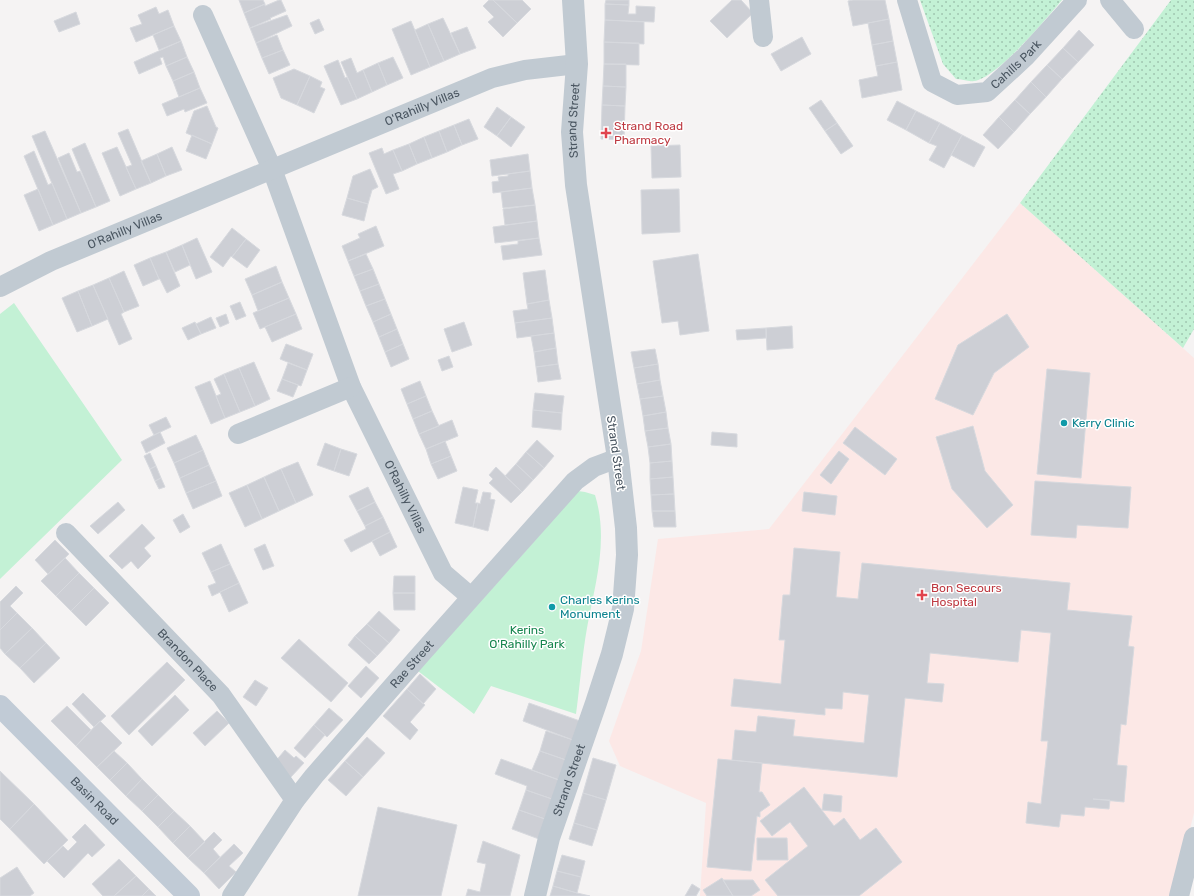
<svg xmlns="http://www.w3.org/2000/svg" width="1194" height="896" viewBox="0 0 1194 896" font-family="Rubik,sans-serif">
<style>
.medical{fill:#fce8e6}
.grass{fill:url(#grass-dots)}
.green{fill:#c3f1d5}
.building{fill:#cdcfd5;stroke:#d7d9de}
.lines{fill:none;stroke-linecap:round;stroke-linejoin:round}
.minor{stroke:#c1cad2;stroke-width:20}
.tertiary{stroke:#c1cad2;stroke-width:22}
.secondary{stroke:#c1cbd6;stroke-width:22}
.health-dot{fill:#e0444e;stroke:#fff;stroke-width:1.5}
.culture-dot{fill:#0f9aa8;stroke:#fff;stroke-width:1.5}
.labels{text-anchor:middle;stroke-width:3;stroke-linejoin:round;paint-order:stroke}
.street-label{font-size:12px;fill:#4a5661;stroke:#fff}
.health-label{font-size:12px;fill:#be3a42;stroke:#fff;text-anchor:start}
.culture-label{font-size:12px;fill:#0d838f;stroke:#fff;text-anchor:start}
.park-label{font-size:12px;fill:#17864f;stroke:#fff}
</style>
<defs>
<pattern id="grass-dots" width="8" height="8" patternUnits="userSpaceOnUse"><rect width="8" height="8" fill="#c3f1d5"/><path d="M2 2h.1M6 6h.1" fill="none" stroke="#a0c6b0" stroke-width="1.8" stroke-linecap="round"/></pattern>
</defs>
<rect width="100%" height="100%" fill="#f5f3f3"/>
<path class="medical" d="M1020,203L1194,358V813L1173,896H700L706,803L620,766L609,741L641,651L658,539L769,529Z"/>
<path class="grass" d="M920,0H1062C1046,19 997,78 974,81C969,82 961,79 956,79L943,64Z
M1171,0H1194V329L1183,348L1020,203Z"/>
<path class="green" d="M14,303L122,460L0,579V314Z
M578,491L585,492L595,495C609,540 595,584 587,628C582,656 580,685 576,714L491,686L474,714L418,671L523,554Z"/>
<path class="building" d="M239,0H263L265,4L244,13Z
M279,0H281L286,11L270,18L271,19L250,28L244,13L265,4V6Z
M489,0H493L517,23L503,37L488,22L494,17L483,6Z
M493,0H522L531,9L517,23Z
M606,0H629V5L605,4Z
M732,0H741L753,13L727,38L710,21Z
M853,0H885L889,19L853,26L848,1Z
M605,4L629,5L628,14H636V6L655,7L654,22L605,20Z
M156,7L159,14L168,10L174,26L136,42L130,28L142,24L138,15Z
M76,12L80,24L59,32L54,21Z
M287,15L292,26L256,43L250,28Z
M443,18L460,54L444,61L428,24Z
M319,19L324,30L315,34L310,23Z
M889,19L893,41L872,45L868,23Z
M605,20L644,22V44L604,42Z
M411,21L430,67L411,75L392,29Z
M428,24L444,61L430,67L415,30Z
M174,26L181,41L159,50L153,35Z
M467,27L476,48L460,54L451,33Z
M1079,30L1094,45L1078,62L1063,48Z
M277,35L283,50L262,58L256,43Z
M802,37L811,54L781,71L771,54Z
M181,41L187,57L166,66L163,57L160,58L162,64L139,74L134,62Z
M893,41L897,62L876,66L872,45Z
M604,42L639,43V65L604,64Z
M1063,48L1078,62L1062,79L1047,65Z
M283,50L290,65L269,74L262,58Z
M187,57L194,72L173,81L166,66Z
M393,57L403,78L387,85L378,63Z
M351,58L357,73L363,70L372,92L357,99L341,62Z
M338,60L345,78L347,77L357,99L341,105L324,66Z
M897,62L902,90L862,98L859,80L878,76L876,66Z
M378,63L387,85L372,92L363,70Z
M604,64H626V87L603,86Z
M1047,65L1062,79L1046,97L1031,82Z
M294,69L310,76L297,105L281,98L273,78Z
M194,72L200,88L179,97L173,81Z
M310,76L322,82L320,87L325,89L314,113L297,105Z
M1031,82L1046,97L1030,114L1015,100Z
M603,86L626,87L625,106L602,105Z
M200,88L207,103L185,112L184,109L167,116L162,104Z
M821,100L837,123L825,131L809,108Z
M1015,100L1030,114L1014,132L999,117Z
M897,101L916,111L906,130L887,120Z
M602,105L625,106L624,140L601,139Z
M207,106L216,127L218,128L212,144L186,133L194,111Z
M497,107L511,117L497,136L484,127Z
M916,111L940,123L929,143L906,130Z
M511,117L525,127L511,147L497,136Z
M999,117L1014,132L998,149L983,135Z
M469,119L478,139L462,145L454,125Z
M837,123L853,146L841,154L825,131Z
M940,123L962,135L944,168L929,160L937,146L929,143Z
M454,125L462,145L447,152L439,131Z
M128,129L151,183L136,189L126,167L132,165L118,133Z
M45,131L81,213L67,219L32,136Z
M439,131L447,152L432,158L424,137Z
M192,135L212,144L206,159L186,151Z
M962,135L985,147L974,167L951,155Z
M424,137L432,158L417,164L409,144Z
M85,143L110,201L96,207L72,149Z
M409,144L417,164L402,171L393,150Z
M680,145L681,177L652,178L651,146Z
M117,147L136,189L120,196L102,153Z
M172,147L182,170L166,176L157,154Z
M382,148L384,154L393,150L402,171L393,174L399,189L386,194L369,153Z
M34,151L48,185L52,183L67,219L53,225L24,156Z
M69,153L77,172L80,171L96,207L81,213L58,158Z
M157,154L166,176L151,183L141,161Z
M528,154L530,171L492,176L490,160Z
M370,169L378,187L372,190L368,204L347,198L353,176Z
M530,171L532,188L493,193L492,182L499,181L498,177L508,176V174Z
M532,188L535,205L503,208L501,192Z
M38,189L53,225L39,231L24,195Z
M679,189L680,232L642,234L641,190Z
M347,198L368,204L364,221L342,215Z
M535,205L537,221L505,225L503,209Z
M537,221L539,238L495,243L493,227Z
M376,226L384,246L348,261L342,246L360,238L358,234Z
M232,228L246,239L232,257L231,256L223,267L210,257Z
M197,238L212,272L196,279L182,245Z
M539,238L542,255L503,260L501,246L518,244V241Z
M246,239L260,250L247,268L232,257Z
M182,245L190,265L175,272L166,252Z
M166,252L180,286L167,293L160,279H159L150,258Z
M366,254L373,269L354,276L348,261Z
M698,254L709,331L680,335L678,321L662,323L653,261Z
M150,258L159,279L143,286L134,265Z
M276,266L282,282L252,295L245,279Z
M373,269L379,284L360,291L354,276Z
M545,270L549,300L527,304L523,273Z
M124,271L139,306L124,312L109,278Z
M109,278L124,312L121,314L132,339L119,345L93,285Z
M282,282L289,298L258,311L252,295Z
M379,284L385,299L366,306L360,291Z
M93,285L108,319L92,326L78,291Z
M78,291L92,326L77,332L62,298Z
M289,298L296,314L260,329L253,313Z
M385,299L391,314L373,322L366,306Z
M549,300L552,318L515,323L513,311L528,309L527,304Z
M240,302L246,316L236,320L230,306Z
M226,314L229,323L220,327L216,318Z
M296,314L302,329L272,342L265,327Z
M391,314L397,329L379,337L373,322Z
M1007,314L1029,347L994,373L973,415L935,399L958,345Z
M211,317L216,328L201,334L196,324Z
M552,318L554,333L517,338L515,323Z
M195,322L201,334L188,340L182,328Z
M464,322L472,345L452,352L444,329Z
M792,326L793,348L767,350L766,328Z
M766,328V338L737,340L736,330Z
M397,329L403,344L385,352L379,337Z
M554,333L556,348L534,352L531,336Z
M286,344L313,354L307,370L280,359Z
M403,344L409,359L391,367L385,352Z
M556,348L558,364L536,367L534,352Z
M655,349L658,364L634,368L631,352Z
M449,356L453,367L442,371L438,360Z
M254,362L270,399L255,406L239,368Z
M288,363L307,370L301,386L282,379Z
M558,364L561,379L538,382L536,367Z
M658,364L660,380L637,384L634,368Z
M239,368L255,406L240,412L224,374Z
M1047,369L1090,373L1081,478L1037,474Z
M224,374L240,412L225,418L216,396L221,394L214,379Z
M282,379L298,385L293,397L277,391Z
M660,380L663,396L640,399L637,384Z
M210,381L225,418L211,424L195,387Z
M420,381L426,396L407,404L401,389Z
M535,393L564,396L562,413L533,410Z
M426,396L432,411L413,419L407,404Z
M663,396L666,412L643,416L640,399Z
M533,410L562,413L561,430L532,427Z
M432,411L439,426L419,434L413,419Z
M666,412L668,428L645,431L643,416Z
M166,417L171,427L154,435L149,425Z
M452,420L458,436L426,449L419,434Z
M973,426L985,471L1013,505L987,528L952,489L936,437Z
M855,427L897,459L885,475L843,443Z
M668,428L671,444L648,447L645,431Z
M160,432L165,443L146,453L141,442Z
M712,432L737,434V447L711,445Z
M196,435L203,450L174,463L167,448Z
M537,440L554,456L544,468L526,452Z
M445,441L451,456L431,464L426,449Z
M325,443L341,449L334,471L317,465Z
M671,444L672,461L650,463L648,447Z
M341,449L357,454L349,476L334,471Z
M203,450L209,465L180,478L174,463Z
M839,451L849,459L831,484L820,475Z
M526,452L544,468L533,480L516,464Z
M150,453L156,466L150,469L144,456Z
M451,456L457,471L438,479L431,464Z
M672,461L673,477L650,479V463Z
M298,462L313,495L296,503L281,469Z
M516,464L533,480L522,492L505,476Z
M209,465L216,481L186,493L180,478Z
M156,466L161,478L155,481L150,469Z
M496,467L522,492L511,503L489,483L493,479L489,475Z
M281,469L296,503L279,511L264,477Z
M264,477L279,511L262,519L247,485Z
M673,477L674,494L651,495L650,479Z
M161,478L165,487L159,489L155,481Z
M216,481L222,496L193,509L186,493Z
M1035,481L1131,487L1128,528L1077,525L1076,538L1031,535Z
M247,485L262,519L245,527L229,493Z
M368,487L375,502L357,511L349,496Z
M463,487L478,490L475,503H478L473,527L455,523Z
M483,492L491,493L490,499L495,500L488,531L473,527L478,503L480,504Z
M804,492L837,496L835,515L802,511Z
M674,494L675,511H652L651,495Z
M118,502L125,510L98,534L90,526Z
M375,502L383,517L365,526L357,511Z
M652,511H675L676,527H654Z
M183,514L190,527L180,533L173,520Z
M383,517L390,532L351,552L344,540L366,529L365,526Z
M142,524L155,538L144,548L151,556L138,569L131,561L122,569L109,556Z
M390,532L397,547L380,556L372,541Z
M55,540L69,554L48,574L35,560Z
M221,544L230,564L211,572L202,553Z
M265,544L274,566L263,570L254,549Z
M794,548L840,552L836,597L858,599L862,563L1070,583L1067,610L1132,616L1128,646L1134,647L1126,725L1121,724L1117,765L1127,766L1124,802L1093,799L1110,800L1109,809L1085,807L1084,816L1061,814L1059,827L1026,823L1028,802L1041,804L1048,741H1041L1051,633L1021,630L1018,662L930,653L927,683L944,684L942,702L905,698L897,777L732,760L735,730L756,732L758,716L795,720L793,736L864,743L869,695L843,692L842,709L825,708V715L731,706L734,679L781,684L785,640H779L783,595H790Z
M65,558L79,573L56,596L41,581Z
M230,564L239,583L212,596L208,586L216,583L211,572Z
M79,573L94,588L71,611L56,596Z
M394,576H415V593H393Z
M239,583L248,603L229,612L220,592Z
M16,586L23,593L10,606L17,613L0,630V602Z
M94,588L109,603L86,626L71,611Z
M393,593H415V610H394Z
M379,611L400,630L389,643L367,624Z
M17,613L32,628L5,654L0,648V630Z
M367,624L389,643L377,656L355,636Z
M32,628L46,643L20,668L5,654Z
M355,636L377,656L369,664L348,645Z
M299,639L348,683L331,702L281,658Z
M46,643L60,658L34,683L20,668Z
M167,662L185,680L129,735L111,716Z
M366,666L379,678L361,698L348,686Z
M420,674L436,689L423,704L407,689Z
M255,680L268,688L256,706L243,697Z
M407,689L425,705L410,722L418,730L410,740L383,716Z
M83,693L106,716L94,727L72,704Z
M175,695L189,710L152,746L138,731Z
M529,703L580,721L573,740L523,721Z
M67,706L91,730L76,746L51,721Z
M329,708L343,720L327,737L314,725Z
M217,711L229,723L205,746L193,733Z
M100,721L122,743L97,767L76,746Z
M314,725L325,735L305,758L294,748Z
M546,731L573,740L566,760L540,751Z
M367,737L385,753L363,777L345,761Z
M285,750L294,758L296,756L304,763L290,778L274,763Z
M114,751L127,763L110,780L97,767Z
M540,751L566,760L559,780L532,770Z
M593,758L616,765L606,800L583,793Z
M501,759L559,780L552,799L526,790L527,786L495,774Z
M718,759L762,763L759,792H762L770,805L760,812V817L757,816L751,871L707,867Z
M345,761L363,777L346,796L328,780Z
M127,763L142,779L126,796L110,780Z
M0,771L34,804L10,829L0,819Z
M142,779L158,795L142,811L126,796Z
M804,787L834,826L844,818L860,840L876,828L902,862L859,896H778L765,880L808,846L790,822L772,836L760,821Z
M526,790L552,799L545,819L519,810Z
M583,793L606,800L597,830L574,823Z
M824,794L842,796L841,812L822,810Z
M158,795L174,811L158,827L142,811Z
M34,804L68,840L44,864L10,829Z
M378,807L457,825L441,896H358Z
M519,810L545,819L539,839L512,829Z
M174,811L190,826L173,843L158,827Z
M574,823L597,830L592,846L569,839Z
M85,824L105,845L92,857L88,853L64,878L47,861L63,846L68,851L77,842L72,837Z
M190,826L205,842L188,858L173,843Z
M214,832L222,840L213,849L220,857L204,873L188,858Z
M757,838H787L788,860H757Z
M483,841L520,855L510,896H466L468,889L480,892L486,864L477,862Z
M234,844L243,853L229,866L236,872L219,889L204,873Z
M562,855L585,861L581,877L557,871Z
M119,859L136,876L114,896H103L92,884Z
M17,867L34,893L30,896H0V878Z
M557,871L581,877L577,893L553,886Z
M136,876L149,889L142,896H114Z
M722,878L733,896H707L703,890Z
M723,880H753L760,890L751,896H733Z
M692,884L700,889L696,896H685Z
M553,886L577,893L590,896H550Z
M149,889L156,896H142Z"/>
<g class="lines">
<g class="minor">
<path d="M759,0L763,37"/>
<path id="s1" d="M907,0L932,82L957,95L987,92L1025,57L1077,0"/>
<path d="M1110,0L1134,29"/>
<path id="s2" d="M203,15L272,169L351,387L443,573L471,597"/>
<path id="s3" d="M0,287L51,261L492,78L525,70L577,64"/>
<path d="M238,434L351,387"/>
<path id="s4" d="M66,533L221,695L295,800"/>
<path id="s5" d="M232,896L295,800L314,776L421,654L575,481L594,467L618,458"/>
<path d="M1179,896L1194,837"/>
</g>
<path class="tertiary" id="s6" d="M535,896L549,838L596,703L612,654L623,609L627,555L626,528L618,458L576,185L572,132L577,64L573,0"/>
<path class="secondary" id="s7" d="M0,706L189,896"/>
</g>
<g class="health-dot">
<path d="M604 127h4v4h4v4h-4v4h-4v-4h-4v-4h4z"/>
<path d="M920 589h4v4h4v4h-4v4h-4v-4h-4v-4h4z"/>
</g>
<g class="culture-dot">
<circle cx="1064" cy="423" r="4"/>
<circle cx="552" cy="607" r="4"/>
</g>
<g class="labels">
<g class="street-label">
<text dy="4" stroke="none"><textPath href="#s1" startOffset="184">Cahills Park</textPath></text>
<text dy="4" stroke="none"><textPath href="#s3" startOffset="459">O'Rahilly Villas</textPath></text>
<text dy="4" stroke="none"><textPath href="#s6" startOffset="793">Strand Street</textPath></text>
<text dy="4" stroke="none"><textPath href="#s3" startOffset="137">O'Rahilly Villas</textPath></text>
<text transform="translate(616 453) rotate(82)" y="4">Strand Street</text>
<text dy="4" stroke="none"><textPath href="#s2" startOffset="523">O'Rahilly Villas</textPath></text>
<text dy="4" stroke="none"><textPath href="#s4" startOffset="176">Brandon Place</textPath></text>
<text dy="4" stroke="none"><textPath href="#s5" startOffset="294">Rae Street</textPath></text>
<text dy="4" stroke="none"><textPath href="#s6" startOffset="121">Strand Street</textPath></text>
<text dy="4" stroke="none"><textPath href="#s7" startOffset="134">Basin Road</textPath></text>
</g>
<g class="health-label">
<text x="614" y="130">Strand Road<tspan x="614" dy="14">Pharmacy</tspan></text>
<text x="931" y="592">Bon Secours<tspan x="931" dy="14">Hospital</tspan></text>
</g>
<g class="culture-label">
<text x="1072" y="427">Kerry Clinic</text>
<text x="560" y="604">Charles Kerins<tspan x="560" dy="14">Monument</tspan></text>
</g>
<g class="park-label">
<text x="527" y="634">Kerins<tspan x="527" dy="14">O'Rahilly Park</tspan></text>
</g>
</g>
</svg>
